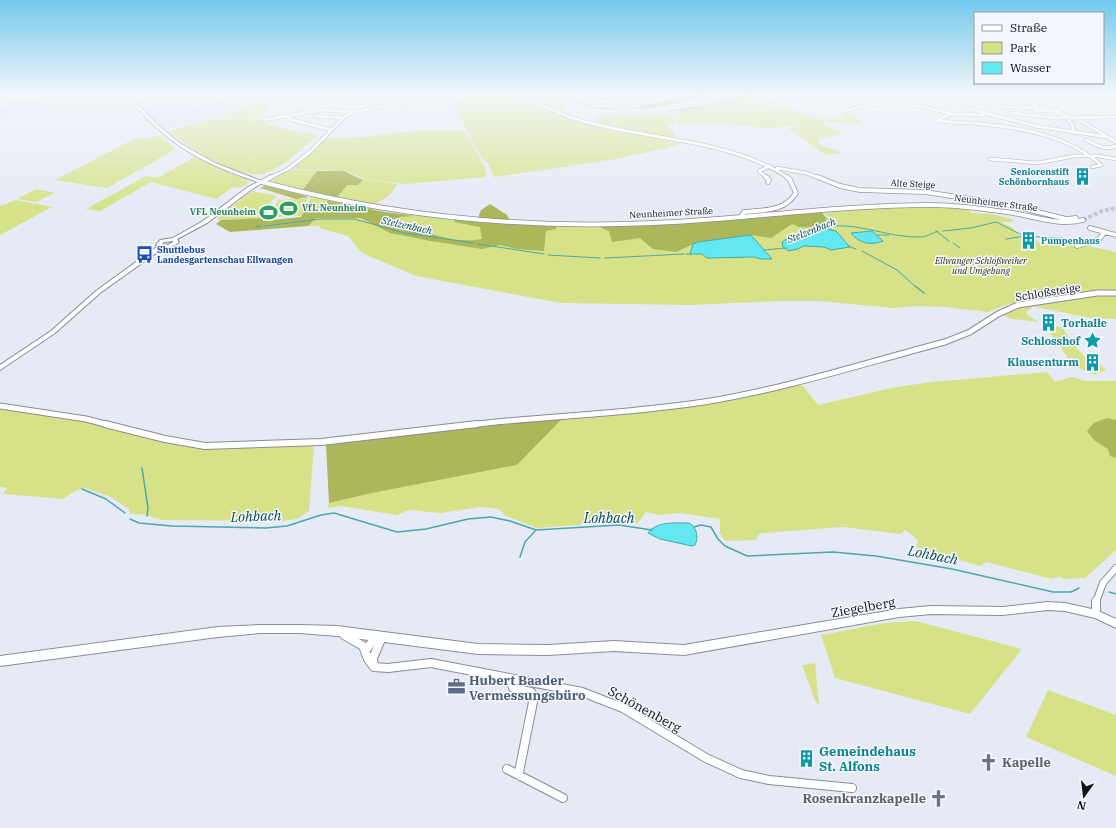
<svg xmlns="http://www.w3.org/2000/svg" width="1116" height="828" viewBox="0 0 1116 828" font-family="'IBM Plex Serif',serif">
<style>
.built{fill:#d6ddf0}
.green{fill:#d7e288}
.forest{fill:#acb65b}
.water{fill:#62e8f0;stroke:#49a8ae}
.lines{fill:none;stroke-linecap:round;stroke-linejoin:round}
.stream-far1{stroke:#49a8ae;stroke-width:1}
.stream{stroke:#49a8ae;stroke-width:1.5}
.minor-tunnel{stroke:#c5c9d3;stroke-width:4;stroke-dasharray:4 2;stroke-linecap:butt}
.minor-far4-casing{stroke:#898d97;stroke-width:4}
.minor-far3-casing{stroke:#898d97;stroke-width:5.5}
.minor-far2-casing{stroke:#898d97;stroke-width:7}
.minor-far1-casing{stroke:#898d97;stroke-width:8}
.minor-casing{stroke:#898d97;stroke-width:10}
.major-casing{stroke:#898d97;stroke-width:2}
.minor-far4{stroke:#fff;stroke-width:3}
.minor-far3{stroke:#fff;stroke-width:4}
.minor-far2{stroke:#fff;stroke-width:5}
.minor-far1{stroke:#fff;stroke-width:6}
.minor{stroke:#fff;stroke-width:8}
.major{fill:#fff;fill-rule:evenodd}
.labels{text-anchor:middle;stroke-width:3;stroke-linejoin:round;paint-order:stroke}
.far-culture-label{font-size:9px;font-weight:bold;fill:#0d838f;stroke:#f4f7fe;text-anchor:end}
.far-street-label{font-size:9px;fill:#0f1115;stroke:#f4f7fe}
.far-leisure-label{font-size:9px;font-weight:bold;fill:#27864d;stroke:#f4f7fe;text-anchor:start}
.far-transit-label{font-size:9px;font-weight:bold;fill:#164399;stroke:#f4f7fe;text-anchor:start}
.far-park-label{font-size:9px;font-style:italic;fill:#2e3109;stroke:#f4f7fe}
.far-water-label{font-size:10px;font-style:italic;fill:#07474a;stroke:#f4f7fe}
.street-label{font-size:11px;fill:#0f1115;stroke:#f4f7fe}
.culture-label{font-size:11px;font-weight:bold;fill:#0d838f;stroke:#f4f7fe;text-anchor:end}
.near-street-label{font-size:13px;fill:#0f1115;stroke:#f4f7fe}
.near-service-label{font-size:13px;font-weight:bold;fill:#4e5e75;stroke:#f4f7fe;text-anchor:start}
.near-culture-label{font-size:13px;font-weight:bold;fill:#0d838f;stroke:#f4f7fe;text-anchor:start}
.near-worship-label{font-size:13px;font-weight:bold;fill:#5b616d;stroke:#f4f7fe;text-anchor:start}
.near-water-label{font-size:14px;font-style:italic;fill:#07474a;stroke:#f4f7fe}
</style>
<rect width="100%" height="100%" fill="#e5eaf5"/>
<path class="built" d="M0,94H278L207,119L165,130L140,105L130,107L43,108L11,112L10,115L0,125Z"/>
<path class="green" d="M319,94H336L335,101L326,102V105L316,106Z
M463,94H520L536,103L589,122L680,143L667,148L611,160L494,177L488,163L481,157L456,110L450,104L467,100L463,98L468,95Z
M524,94H553L562,95H549L558,103L562,100L568,103L564,112L539,103Z
M752,94H778L767,98L778,104L755,110L781,106L821,119L825,124L842,134L820,139L817,142C828,151 832,147 842,153L826,155L788,128L813,124L766,128L729,124H680L676,120L680,116L669,113L672,110L692,109L724,101L739,104L743,101L741,99L744,96Z
M272,97L264,117L253,118L251,121L262,120L266,124L317,136C301,149 285,166 265,173C240,182 187,146 168,131L213,119L247,121L219,119L224,116L222,115Z
M851,111L863,125L827,122L821,117H843L842,114Z
M668,114L676,117L673,120L677,124L668,125L674,134V139L626,130L632,126L661,125L631,126L624,129L598,123L597,116Z
M423,130L465,131L485,168L486,177L405,184L365,179L345,171L291,169L326,138L363,137Z
M160,136L176,149L107,188L55,180L134,139Z
M196,156L249,180L247,181V184L242,187L231,188L217,199L151,182L100,211L86,209L146,176L158,178Z
M289,169L293,170L317,171L301,192L279,186L272,180Z
M356,178L397,184C391,196 383,200 372,206L373,211L455,220L594,225L601,228L820,213L831,220L824,213C871,208 920,203 967,208L971,213L992,214L1014,220L1010,222H1001L1013,228L1021,238H1034L1039,243L1076,245L1079,244L1116,252V319L1090,318L1031,306L1032,308L1026,312L1027,315L1039,322L1013,319L1004,316L1005,313L1028,304L1022,301L1006,305L988,312L945,307L917,306L893,308L819,301H782L691,305L561,303L416,276L362,253L348,236L319,228L321,226H304L311,194Z
M36,189L55,193L36,202L17,199Z
M252,191L277,196L265,208L260,218L218,220V217Z
M308,198L301,216L269,217L278,200Z
M16,200L52,207L0,235V206Z
M1044,325L1062,327L1078,350L1093,365L1099,364L1106,370L1095,375L1074,366Z
M1047,372L1055,382L1072,377L1085,381H1116V550L1085,578L1064,579L1059,576L1052,579L986,562L980,566L916,547L918,540L905,530L900,534L843,527L763,533L759,534L756,540L725,541L720,533V519L680,513L659,515L646,512L638,523L589,521L579,525L537,528L506,516L499,509L481,507L440,513L409,510L397,515L341,506L327,508L329,503L372,493L517,465L562,419L664,409L795,384L803,386L818,405L896,387L932,382Z
M0,408L87,421L188,445H314L309,511L297,519L283,521L162,520L141,514H130L129,509L111,497L85,488L75,491L63,499L3,494L7,488L0,487Z
M916,621L1022,649L970,714L835,678L821,635L885,623Z
M815,663L819,706L814,698L802,665Z
M1048,690L1116,715V776L1026,737Z"/>
<path class="forest" d="M696,94H712C695,99 641,114 626,107H638Z
M743,94H773L744,96L741,99L743,101L733,104L724,101L692,109L670,110L700,107L725,100L734,103L735,99Z
M317,171H344L363,180L358,185H347L335,200L301,192Z
M266,185L309,197L296,199L260,188Z
M310,201L317,207H323L328,201L385,212L415,216L399,217L400,222L405,227C432,233 453,244 482,239L480,227L454,222L455,220L477,221L481,210L490,204L507,215L512,224L556,225V229L546,231L544,251L517,249L500,245L482,249L431,241L390,233L361,218H316L308,226L230,232L216,224L221,220L263,218V221L301,217Z
M821,211L827,219L822,228L799,227L792,224L771,238L751,235L698,242L676,252L653,249L640,238L612,242L609,231L592,224L651,223Z
M1107,418L1116,420V458L1110,456L1108,449L1094,440L1087,431L1094,423Z
M562,419L517,465L372,493L329,503L326,445L517,422Z"/>
<path class="water" d="M827,229L836,231L850,247L831,250L824,247L803,246L798,249L789,251L783,247L782,242C795,232 811,231 827,229Z
M872,231L883,241C870,246 859,243 851,233Z
M751,235L772,259H761L754,257L707,258L702,254H690L693,244L698,242Z
M689,523C697,527 699,538 695,545L692,546L660,539L648,533C656,521 676,523 689,523Z"/>
<g class="lines">
<path class="stream-far1" d="M555,98H558
M560,98L572,99L595,108L617,109
M670,111L702,107L724,100L735,104V100L741,96L755,94
M265,226L320,219H354L405,233L474,243
M256,227L262,226
M830,229L833,226C863,224 891,238 920,237C927,237 932,233 938,231
M936,231L949,241
M943,231L971,228L996,222L1024,236L1074,239L1084,242
M877,235H889
M1006,239L1024,236
M953,243L960,248
M478,244L544,254
M848,246L856,249
M764,250L786,248
M862,251L897,270L916,287
M686,254H691
M548,255L600,258
M605,258L684,254"/>
<path class="stream" d="M915,286L924,293
M142,468L148,508L147,516
M82,489L106,499L125,513
M130,519L139,523L172,526L266,528L287,526L321,515L334,513L397,532L426,529L468,519L491,517L510,521L536,530L619,525L652,530
M694,527L701,525L711,527L718,539L725,546L747,556L833,552L876,556L952,569L1053,592H1071L1079,588
M520,557L525,542L536,530
M1109,592L1116,594"/>
<path class="minor-tunnel" d="M1083,220L1102,211L1116,208"/>
<defs>
<path id="minor-far4" d="M521,94C601,146 709,126 789,178
M615,94L616,97
M671,94H676
M892,94L943,102L1035,126L1107,137
M945,94L1004,107L1041,108
M985,94H1001
M1010,94L1023,96
M0,95L28,98L65,94
M645,95L647,99L636,103H618L616,97Z
M616,96H592L588,98L597,101L618,103
M869,96L901,97
M1023,96L1032,104L1081,121L1116,142
M1068,98L1091,101L1105,99V94
M1087,98L1101,99
M1014,100L1028,103
M395,104L411,113
M193,105L241,94
M0,106L17,98
M844,111C879,99 916,103 951,114
M1035,111L1062,110L1064,102L1072,94
M1011,113L1055,118L1116,117
M289,115V119L331,130
M314,116L341,118
M1066,118L1072,124L1074,133
M264,120L320,110L354,112
M936,120C948,123 960,122 972,123C1016,127 1067,134 1101,165L1092,167
M935,121L951,114L984,115
M1086,140C1096,145 1105,151 1116,146
M990,159L1038,163L1074,156H1098L1116,159
M777,168L806,173L820,178
M269,178L288,169L310,152L344,117L354,112L395,104L423,94
M767,178L759,171L770,166"/>
<path id="minor-far3" d="M766,177L769,180L768,182
M818,177L840,186L860,190L925,192L1010,205L1066,219L1076,218
M262,182C390,216 521,229 653,223C746,219 838,205 931,205C959,205 986,209 1013,213C1036,217 1060,226 1083,220
M262,182L271,177
M744,217L742,215L744,212C764,210 784,212 796,193L790,180L787,177
M1090,228L1116,235
M1077,246L1099,239L1104,233"/>
<path id="minor-far2" d="M0,406L86,419L109,425
M468,425C547,416 626,414 704,402C785,389 865,363 945,342L970,332L998,314L1018,305L1097,293H1116"/>
<path id="minor-far1" d="M105,424L165,439L205,446L321,442L477,424
M1096,602L1103,583L1116,568"/>
<path id="minor" d="M1096,601V614
M344,635L363,646L368,659L374,667L388,668L431,663L582,692L623,708L706,758L741,774L769,780L852,788
M366,650L376,636
M374,667L373,658L382,637
M511,679L513,688L531,692L534,697L519,772L520,776
M507,769L563,798"/>
<path id="major" d="M125,94H127L159,126L181,144L215,163L264,182L252,189L207,223L177,239L179,242C174,246 169,248 163,248L100,293L55,333L0,370V365L51,331L96,291L158,246L156,245L160,240L173,238L203,221L248,187L258,182C211,166 177,151 143,114C137,108 129,101 125,94ZM173,241V242L168,245L162,244L164,242Z
M1048,602L1065,603L1096,610L1116,619V628L1095,618L1065,611L1048,610L1003,615L931,614L899,617L684,655L614,651L548,655L478,654L337,636L300,633H260L218,637L0,666V656L218,627L260,625H300L337,626L478,644L548,645L614,641L684,645L899,609L931,606L1003,607Z"/>
</defs>
<use href="#minor-far4" class="minor-far4-casing"/>
<use href="#minor-far3" class="minor-far3-casing"/>
<use href="#minor-far2" class="minor-far2-casing"/>
<use href="#minor-far1" class="minor-far1-casing"/>
<use href="#minor" class="minor-casing"/>
<use href="#major" class="major-casing"/>
<use href="#minor-far4" class="minor-far4"/>
<use href="#minor-far3" class="minor-far3"/>
<use href="#minor-far2" class="minor-far2"/>
<use href="#minor-far1" class="minor-far1"/>
<use href="#minor" class="minor"/>
<use href="#major" class="major"/>
</g>
<linearGradient id="sky" x2="0" y2="1"><stop stop-color="#72c9eb"/><stop offset="0.45" stop-color="#f3f6fa"/><stop offset="1" stop-color="#f3f6fa" stop-opacity="0"/></linearGradient>
<rect width="1116" height="209" fill="url(#sky)"/>
<defs>
<symbol id="building-bare" viewBox="-9 -9 18 18"><path d="M-4-6H4V6H1V3H-1V6H-4ZM-2.5-4.3h1.7v1.8h-1.7ZM.8-4.3h1.7v1.8H.8ZM-2.5-1h1.7V.8h-1.7ZM.8-1h1.7V.8H.8Z" fill="#0f9aa8" stroke="#f4f7fe" stroke-width="2.5" paint-order="stroke"/></symbol>
<symbol id="stadium-bare" viewBox="-9 -9 18 18"><path d="M0-5a6.5 5 0 1 0 0 10a6.5 5 0 1 0 0-10ZM-3.5-1.8h7v3.6h-7Z" fill="#2e9e5b" stroke="#f4f7fe" stroke-width="2.5" paint-order="stroke"/></symbol>
<symbol id="bus-bare" viewBox="-9 -9 18 18"><path d="M-5-6H5V4H4V6H2V4H-2V6H-4V4H-5ZM-3.5-4V0h7V-4ZM-3.5 1.2v1.5H-2V1.2ZM2 1.2v1.5H3.5V1.2Z" fill="#1a4fb4" stroke="#f4f7fe" stroke-width="2.5" paint-order="stroke"/></symbol>
<symbol id="sight-bare" viewBox="-9 -9 18 18"><path d="M0-6L1.8-2.2L6-1.7L2.9 1.2L3.7 5.4L0 3.3L-3.7 5.4L-2.9 1.2L-6-1.7L-1.8-2.2Z" fill="#0f9aa8" stroke="#f4f7fe" stroke-width="2.5" paint-order="stroke"/></symbol>
<symbol id="office-bare" viewBox="-9 -9 18 18"><path d="M-6-3h4V-5.5h4V-3h4V5H-6ZM-1-4.5V-3h2v-1.5ZM-6 0V1H6V0Z" fill="#5c6f8a" stroke="#f4f7fe" stroke-width="2.5" paint-order="stroke"/></symbol>
<symbol id="church-bare" viewBox="-9 -9 18 18"><path d="M-1.2-6h2.4v3.5h3.3v2.4h-3.3V6h-2.4V-.1h-3.3v-2.4h3.3Z" fill="#6b7280" stroke="#f4f7fe" stroke-width="2.5" paint-order="stroke"/></symbol>
</defs>
<g fill-rule="evenodd">
<use href="#building-bare" x="1070" y="164" width="25" height="25"/>
<use href="#stadium-bare" x="276" y="196" width="25" height="25"/>
<use href="#stadium-bare" x="256" y="200" width="25" height="25"/>
<use href="#building-bare" x="1016" y="228" width="25" height="25"/>
<use href="#bus-bare" x="132" y="242" width="25" height="25"/>
<use href="#building-bare" x="1036" y="310" width="25" height="25"/>
<use href="#sight-bare" x="1080" y="328" width="25" height="25"/>
<use href="#building-bare" x="1080" y="350" width="25" height="25"/>
<use href="#office-bare" x="444" y="674" width="25" height="25"/>
<use href="#building-bare" x="794" y="746" width="25" height="25"/>
<use href="#church-bare" x="976" y="750" width="25" height="25"/>
<use href="#church-bare" x="926" y="786" width="25" height="25"/>
</g>
<g class="labels">
<g class="far-culture-label">
<text x="1069" y="175">Seniorenstift<tspan x="1069" dy="10">Schönbornhaus</tspan></text>
<text x="1041" y="244" text-anchor="start">Pumpenhaus</text>
</g>
<g class="far-street-label">
<text transform="translate(913 184) rotate(3)" y="3">Alte Steige</text>
<text transform="translate(996 203) rotate(7)" y="3">Neunheimer Straße</text>
<text transform="translate(671 213) rotate(-3)" y="3">Neunheimer Straße</text>
</g>
<g class="far-leisure-label">
<text x="302" y="211">VfL Neunheim</text>
<text x="256" y="215" text-anchor="end">VFL Neunheim</text>
</g>
<g class="far-transit-label">
<text x="157" y="253">Shuttlebus<tspan x="157" dy="10">Landesgartenschau Ellwangen</tspan></text>
</g>
<g class="far-park-label">
<text x="981" y="264">Ellwanger Schloßweiher<tspan x="981" dy="10">und Umgebung</tspan></text>
</g>
<g class="far-water-label">
<text transform="translate(407 225) rotate(12)" y="4">Stelzenbach</text>
<text transform="translate(811 230) rotate(-22)" y="4">Stelzenbach</text>
</g>
<g class="street-label">
<text transform="translate(1048 292) rotate(-9)" y="4">Schloßsteige</text>
</g>
<g class="culture-label">
<text x="1061" y="327" text-anchor="start">Torhalle</text>
<text x="1080" y="345">Schlosshof</text>
<text x="1079" y="366">Klausenturm</text>
</g>
<g class="near-street-label">
<text transform="translate(863 607) rotate(-10)" y="5">Ziegelberg</text>
<text transform="translate(645 709) rotate(29)" y="5">Schönenberg</text>
</g>
<g class="near-service-label">
<text x="469" y="685">Hubert Baader<tspan x="469" dy="15">Vermessungsbüro</tspan></text>
</g>
<g class="near-culture-label">
<text x="819" y="756">Gemeindehaus<tspan x="819" dy="15">St. Alfons</tspan></text>
</g>
<g class="near-worship-label">
<text x="1002" y="767">Kapelle</text>
<text x="926" y="803" text-anchor="end">Rosenkranzkapelle</text>
</g>
<g class="near-water-label">
<text transform="translate(256 516) rotate(-2)" y="5">Lohbach</text>
<text x="609" y="523">Lohbach</text>
<text transform="translate(933 555) rotate(11)" y="5">Lohbach</text>
</g>
</g>
<rect x="974" y="12" width="130" height="72" fill="#f4f7fe" stroke="#989ba1"/>
<rect x="982" y="25" width="20" height="6" fill="#ffffff" stroke="#989ba1"/>
<text x="1010" y="32" font-size="12" fill="#0f1115">Straße</text>
<rect x="982" y="42" width="20" height="12" fill="#d7e288" stroke="#989ba1"/>
<text x="1010" y="52" font-size="12" fill="#0f1115">Park</text>
<rect x="982" y="62" width="20" height="12" fill="#62e8f0" stroke="#989ba1"/>
<text x="1010" y="72" font-size="12" fill="#0f1115">Wasser</text>
<g transform="translate(1084 796) rotate(194)" stroke="#f4f7fe" stroke-width="3" paint-order="stroke">
<path d="M0-3L7 15L0 10L-7 15Z" fill="#0f1115"/>
<text y="-6" font-size="11" font-weight="bold" text-anchor="middle" fill="#0f1115">N</text>
</g>
</svg>
